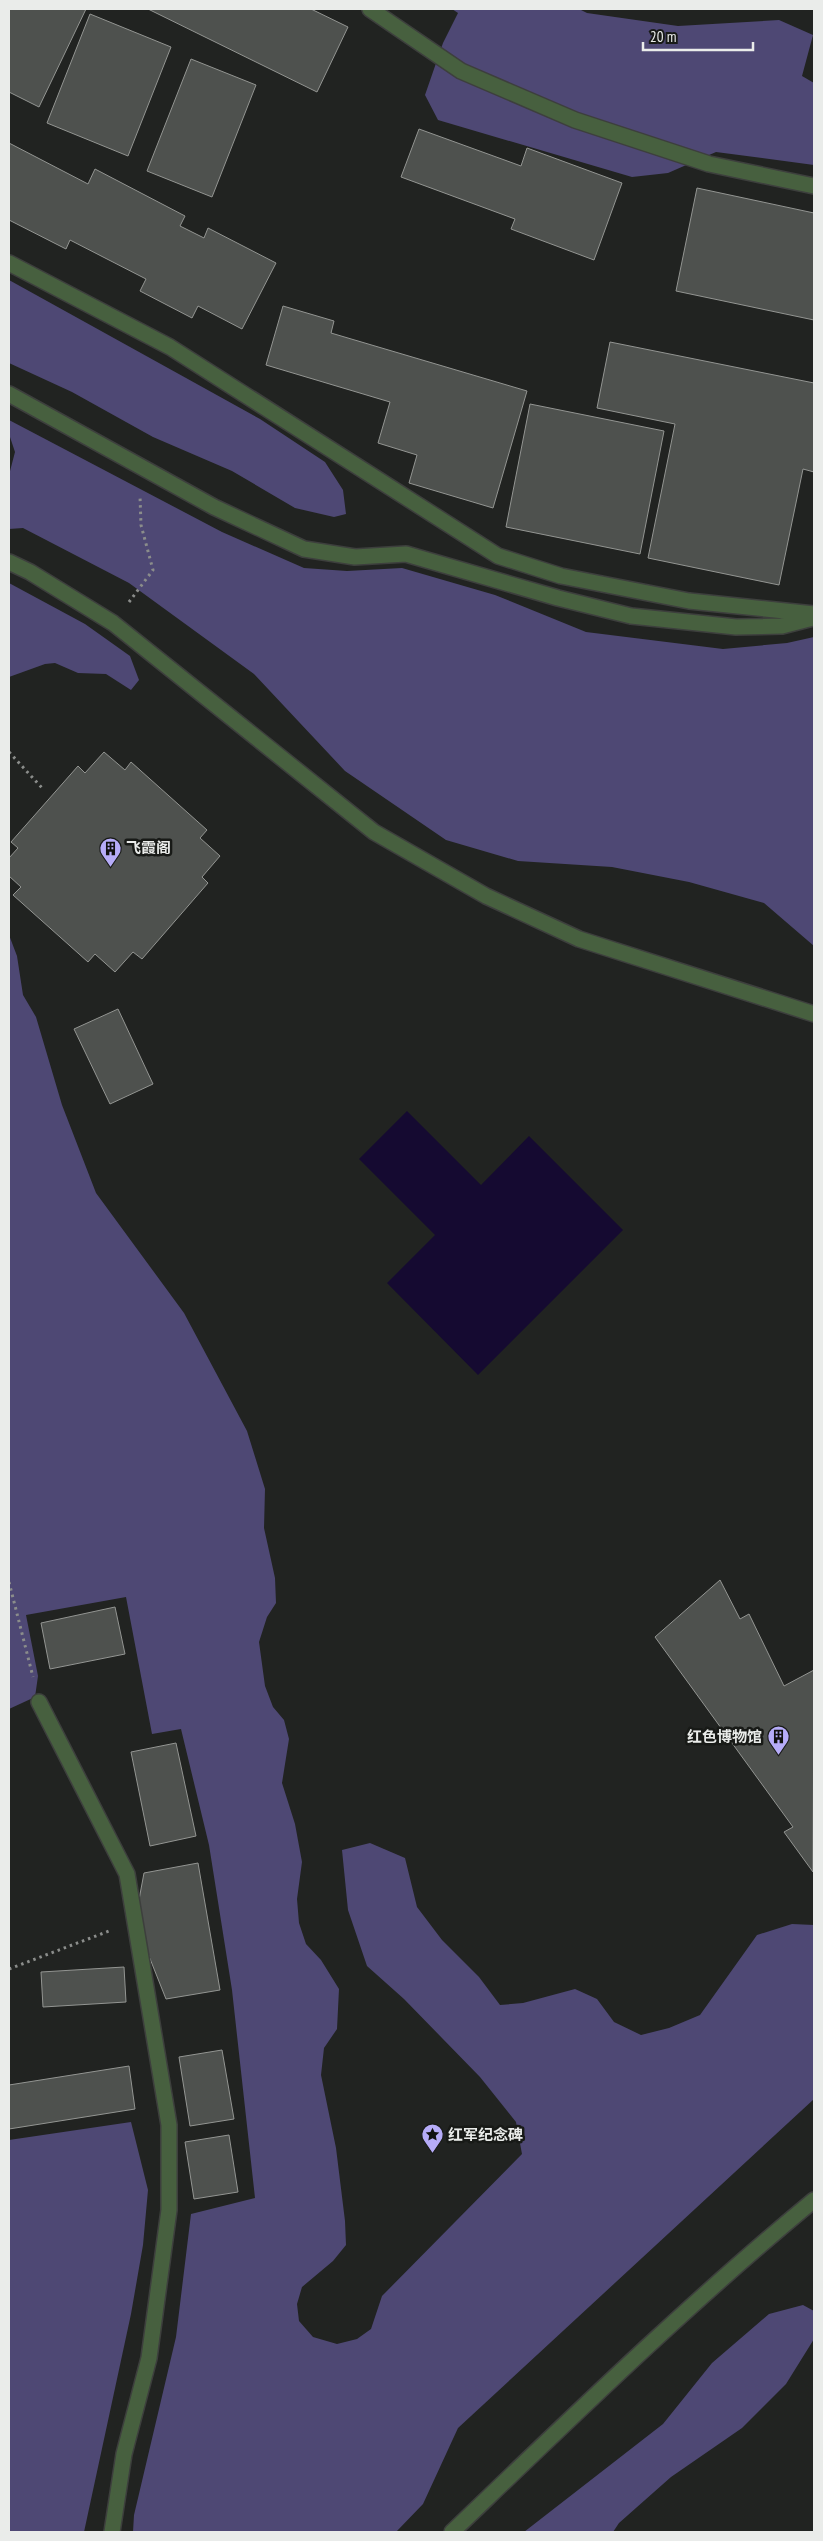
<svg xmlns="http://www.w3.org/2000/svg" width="823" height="2541" viewBox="0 0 823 2541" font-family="'PT Sans Narrow','Noto Sans SC',sans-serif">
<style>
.forest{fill:#4e4874}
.water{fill:#150a31}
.building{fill:#4e514e;stroke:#939592}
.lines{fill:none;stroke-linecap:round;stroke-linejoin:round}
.street-casing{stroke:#3d3f3d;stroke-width:18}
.path{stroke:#8b8d8b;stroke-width:3;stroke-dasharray:2.5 4;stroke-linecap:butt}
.street{stroke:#47603f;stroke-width:15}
.labels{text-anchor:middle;stroke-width:5;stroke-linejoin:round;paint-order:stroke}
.poi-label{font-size:15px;font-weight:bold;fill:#eaecea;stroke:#181a17;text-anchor:start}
</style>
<rect width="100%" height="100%" fill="#212321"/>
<path class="forest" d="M452,9H579L587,13L678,26L779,20L813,35L802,76L814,83V165L716,152L668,173L632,177L438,120L425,95L443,43L458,13Z
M9,280L260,419L325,462L343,490L346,514L334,517L295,508L232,471L153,437L72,392L9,363Z
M9,420L222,532L304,568L347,571L402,568L495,595L586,632L723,649L787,643L814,637V946L764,903L689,882L612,867L518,861L446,840L345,771L254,674L129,583L23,528L9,529V475L15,452L9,434Z
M9,583L85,624L130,656L139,680L131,690L106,674L78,673L55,663L45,664L9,677Z
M9,935L17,956L23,995L36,1017L62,1105L96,1193L184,1313L247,1431L265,1489L264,1528L275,1578L276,1603L267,1617L259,1642L265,1686L273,1707L284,1720L289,1739L282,1783L295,1824L302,1862L297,1899L299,1923L306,1944L321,1960L339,1989L337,2029L324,2048L321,2075L336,2148L345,2221L346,2245L333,2261L302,2287L297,2304L299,2321L313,2337L337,2344L357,2339L371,2329L382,2296L522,2154L516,2122L480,2077L404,1999L367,1966L348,1910L342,1850L370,1843L405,1858L417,1907L442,1940L479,1977L500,2005L523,2003L575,1989L597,1999L614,2022L641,2035L669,2028L700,2015L757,1935L792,1924L814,1925V2099L458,2428L423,2504L396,2532H133L134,2515L176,2337L191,2214L255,2198L232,1990L209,1845L181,1729L152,1734L126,1597L26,1615L38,1676L35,1697L9,1709Z
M131,2122L148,2190L143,2245L131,2314L84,2532H9V2140Z
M803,2305L814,2311V2339L786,2384L742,2428L671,2477L619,2523L613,2532H524L663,2424L712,2363L769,2314Z"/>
<path class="water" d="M407,1111L481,1185L529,1136L623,1230L478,1375L387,1283L435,1235L359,1159Z"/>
<path class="building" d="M9,9H86L39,107L9,92Z
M148,9H311L348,27L317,92Z
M90,14L171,47L128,156L47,123Z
M191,59L256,85L212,197L147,171Z
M419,129L521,166L527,148L622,183L594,260L511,229L515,219L401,177Z
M9,143L88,184L95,169L185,216L180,226L204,238L208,228L276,263L242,329L198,306L192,318L140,291L146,279L70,240L66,249L9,220Z
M697,188L814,213V320L676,291Z
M283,306L334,321L331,333L527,391L493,508L409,483L417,455L378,443L390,402L266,365Z
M610,342L814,383V472L803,469L779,585L648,558L675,424L597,408Z
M530,404L664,431L640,554L506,527Z
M104,752L125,770L131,762L207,830L200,838L220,856L202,877L208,883L142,959L133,952L115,972L95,954L88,962L13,895L21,887L9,876V858L18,848L11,842L78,766L85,773Z
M118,1009L153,1084L110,1104L74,1029Z
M720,1580L740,1619L749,1614L784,1686L814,1670L813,1872L784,1832L793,1827L655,1637Z
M115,1607L125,1654L50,1669L41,1623Z
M176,1743L196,1836L150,1846L131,1752Z
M198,1863L220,1990L166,1999L135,1921L144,1873Z
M124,1967L126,2002L43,2007L41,1972Z
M222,2050L234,2119L190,2126L179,2057Z
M129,2066L135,2109L9,2129V2085Z
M229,2135L238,2192L194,2199L185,2142Z"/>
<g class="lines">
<defs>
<path id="street" d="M370,9L461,71L575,120L709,164L814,186
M9,263L170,347L498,556L561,576L689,601L814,614
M9,394L214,507L304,549L355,557L406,554L558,598L631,616L736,627L782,626L813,618
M9,562L30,572L113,623L374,832L486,896L579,939L814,1014
M39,1702L127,1874L169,2125V2210L149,2358L124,2454L112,2532
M452,2532C570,2419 688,2304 814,2200"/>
</defs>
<use href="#street" class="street-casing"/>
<path class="path" d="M129,602L153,570L141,525L140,496
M9,752L43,789
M9,1582L33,1677
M9,1969L109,1931"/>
<use href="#street" class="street"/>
</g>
<defs>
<symbol id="building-pin" viewBox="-11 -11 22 30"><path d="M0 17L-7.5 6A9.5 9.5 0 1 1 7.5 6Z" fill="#b6acf8" stroke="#181a17"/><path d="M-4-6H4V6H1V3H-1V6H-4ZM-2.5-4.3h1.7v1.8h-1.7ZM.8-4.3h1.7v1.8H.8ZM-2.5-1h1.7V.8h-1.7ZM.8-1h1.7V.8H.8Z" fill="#111"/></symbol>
<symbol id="sight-pin" viewBox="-11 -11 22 30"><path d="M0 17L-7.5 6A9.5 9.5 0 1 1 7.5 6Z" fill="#b6acf8" stroke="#181a17"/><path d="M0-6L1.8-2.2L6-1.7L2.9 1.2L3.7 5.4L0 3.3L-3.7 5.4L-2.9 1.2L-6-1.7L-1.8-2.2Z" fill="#111"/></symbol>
</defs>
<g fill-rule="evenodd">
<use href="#building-pin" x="98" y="836" width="25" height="34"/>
<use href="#building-pin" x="766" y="1724" width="25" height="34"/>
<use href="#sight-pin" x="420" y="2122" width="25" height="34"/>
</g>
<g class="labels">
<g class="poi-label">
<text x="126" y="853">飞霞阁</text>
<text x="762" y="1742" text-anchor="end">红色博物馆</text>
<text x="448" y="2140">红军纪念碑</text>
</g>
</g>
<rect width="823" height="2541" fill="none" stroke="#eaecea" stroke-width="20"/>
<path d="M643 42v8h110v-8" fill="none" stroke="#eaecea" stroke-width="2.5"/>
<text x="650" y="42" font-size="15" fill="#eaecea" stroke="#181a17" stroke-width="4" paint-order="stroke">20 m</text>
</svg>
